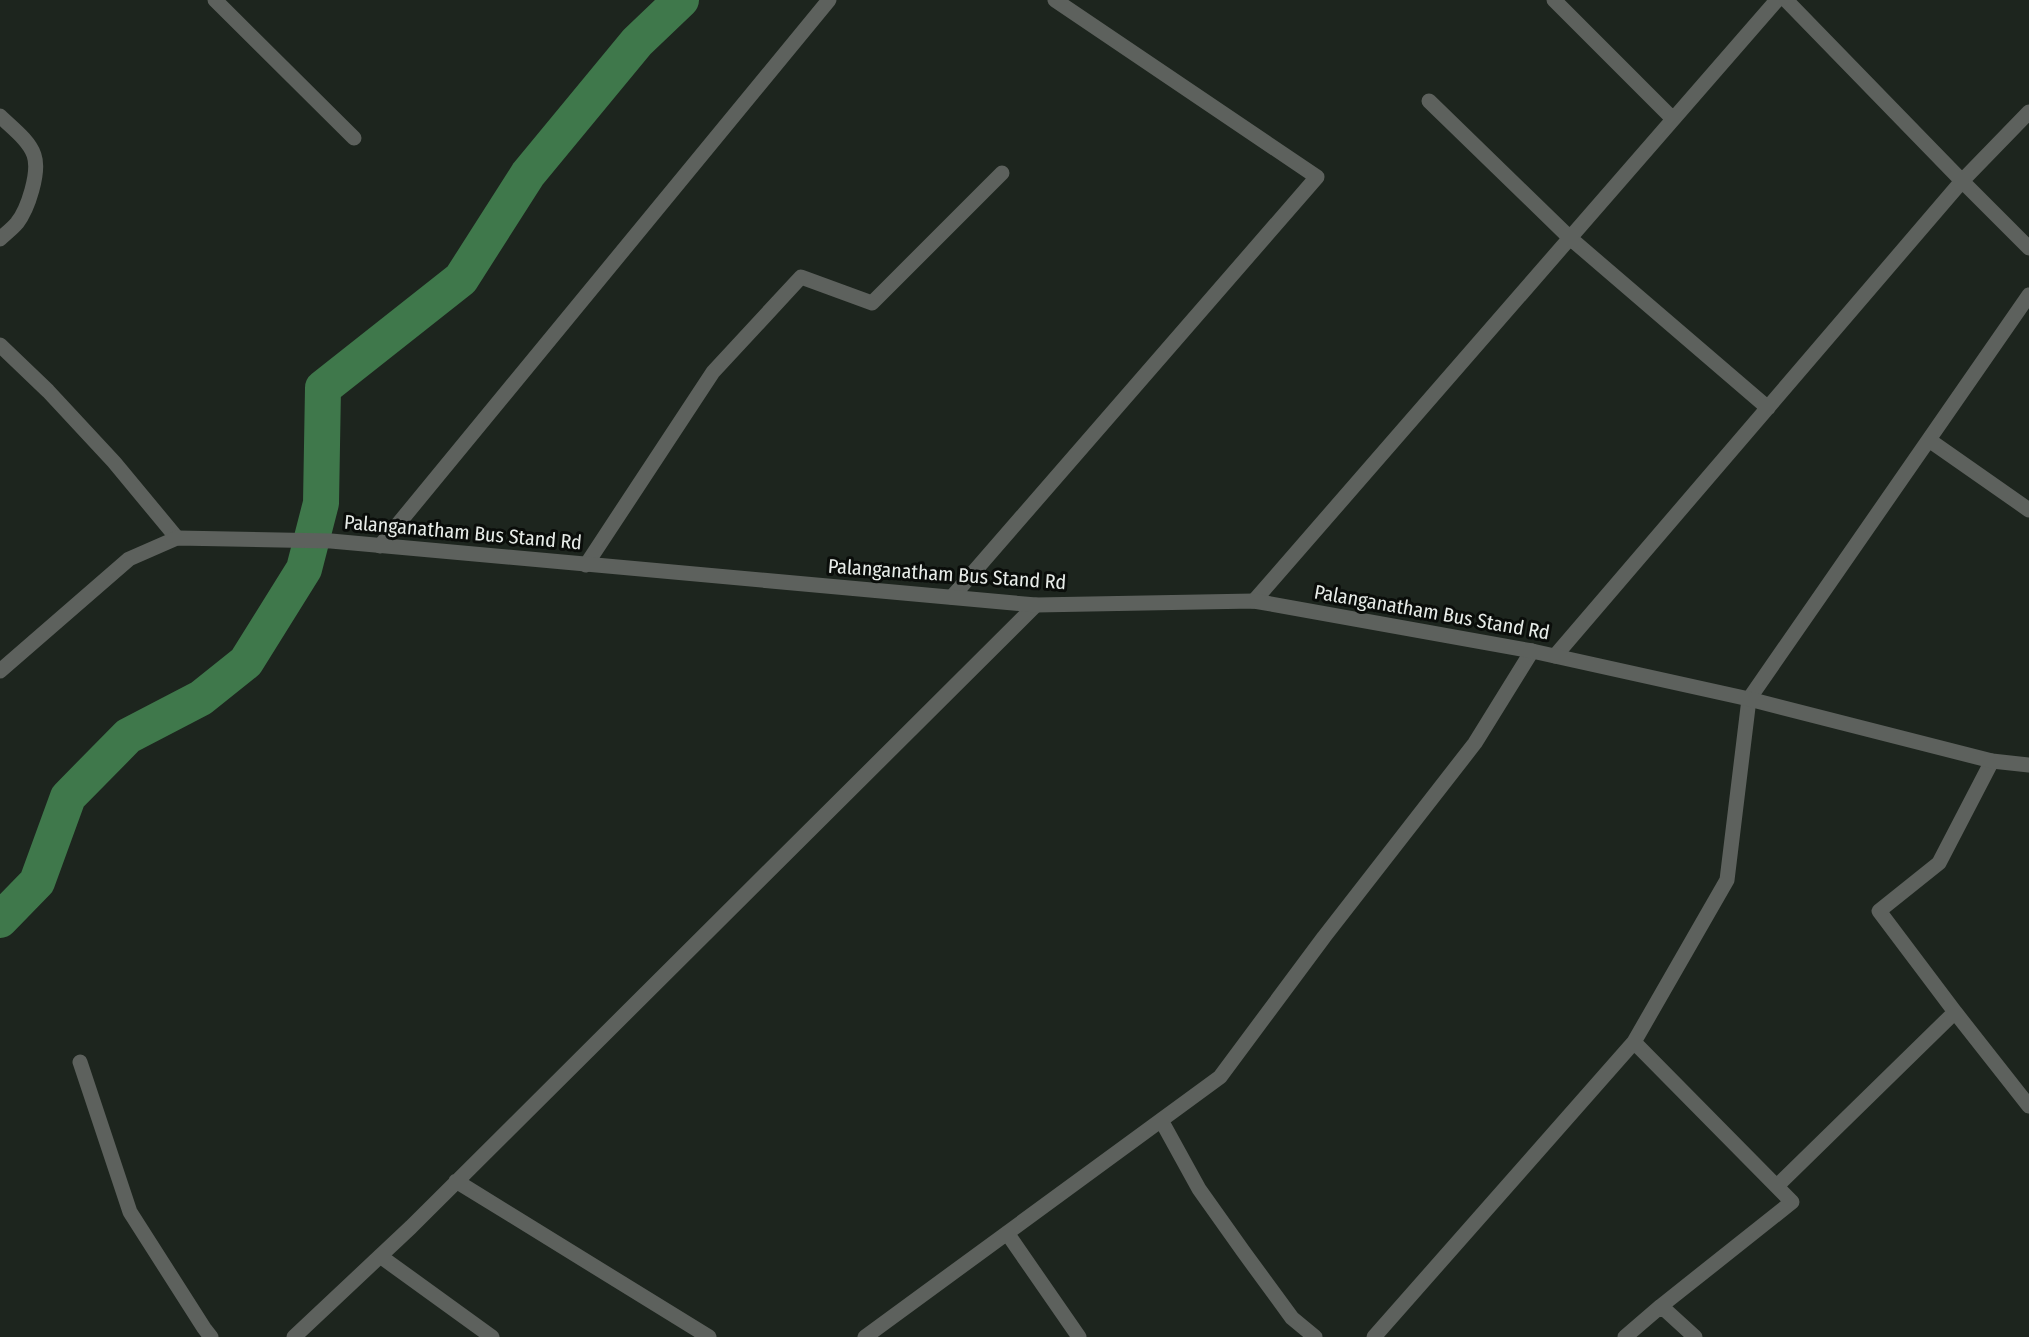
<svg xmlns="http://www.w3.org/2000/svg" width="2029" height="1337" viewBox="0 0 2029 1337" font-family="'Fira Sans Condensed',sans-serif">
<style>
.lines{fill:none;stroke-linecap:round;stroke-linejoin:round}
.canal{stroke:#3f784b;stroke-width:36}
.minor{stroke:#5d615d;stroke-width:15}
.tertiary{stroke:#5d615d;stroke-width:15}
.labels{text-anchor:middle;stroke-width:6;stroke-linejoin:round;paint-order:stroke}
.street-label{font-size:20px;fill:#e7ece8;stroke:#0a0d0a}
</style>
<rect width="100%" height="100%" fill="#1d251e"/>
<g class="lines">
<path class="canal" d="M0,920L37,882L68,797L128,736L201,698L246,662L304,569L321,503L323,388L461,279L528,174L637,42L681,0"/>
<path class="minor" d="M215,0L354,138
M1554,0L1673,119
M1429,101L1570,238L1768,408
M2029,112L1962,181L2029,248
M0,116C11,127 29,140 34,155C40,172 28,209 17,223C12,229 5,234 0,239
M0,345L48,391L114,462L177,538
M1929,440L2029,510
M380,546L829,0
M586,565L713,372L801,277L872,303L1002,173
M952,597L1317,177L1055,0
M1254,601L1777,0
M1555,656L1962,181L1786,0
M1955,1012L2029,1106
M1634,1042L1727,880L1749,699L2029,295
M80,1062L130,1212L204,1328L211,1337
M1161,1120L1199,1189L1243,1251L1292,1318L1315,1337
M456,1181L709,1337
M1777,1186L1955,1012L1879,911L1939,863L1992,761
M1007,1233L1079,1337
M380,1256L492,1337
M294,1337L411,1227L1036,605
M865,1337L1220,1077L1324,937L1475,743L1532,651
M1374,1337L1634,1042L1792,1202L1661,1306L1695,1337
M1625,1337L1661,1306"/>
<path class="tertiary" d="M0,671L129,559L177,538L331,541L1036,605L1254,601L1532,651L1749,699L1992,761L2029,765"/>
</g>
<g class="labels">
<g class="street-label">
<text transform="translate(463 532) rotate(5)" y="7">Palanganatham Bus Stand Rd</text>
<text transform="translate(947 574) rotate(4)" y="7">Palanganatham Bus Stand Rd</text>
<text transform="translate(1432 612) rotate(10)" y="7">Palanganatham Bus Stand Rd</text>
</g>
</g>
</svg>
